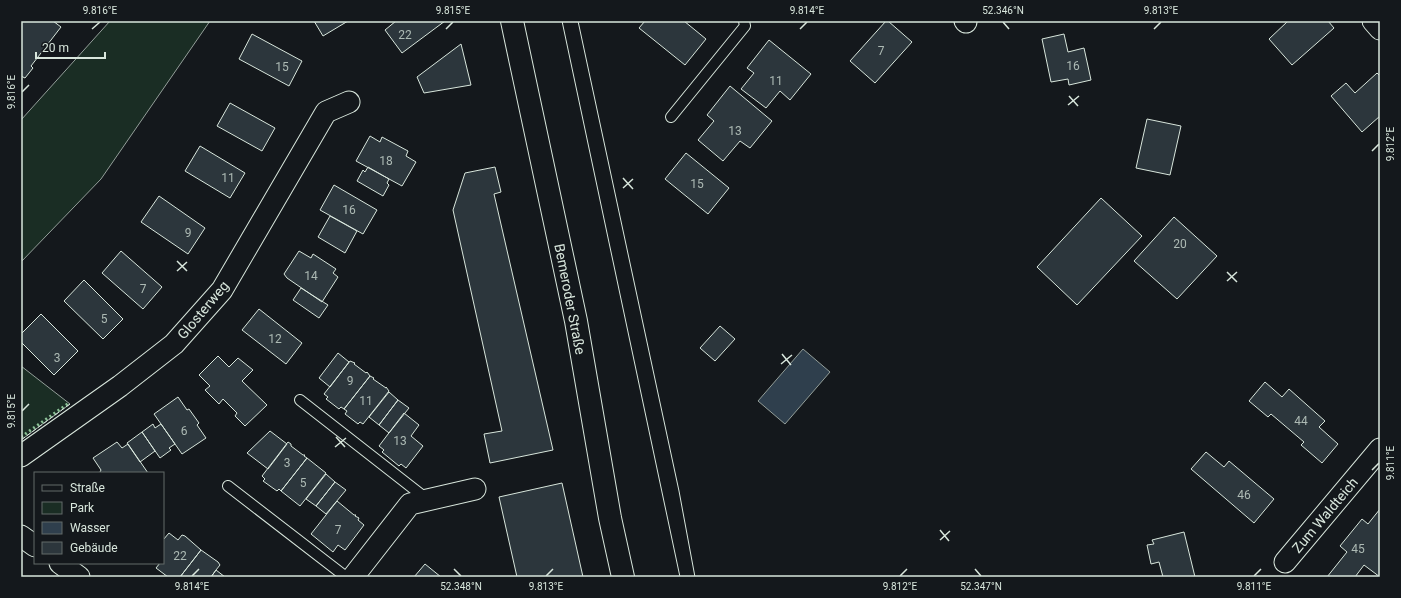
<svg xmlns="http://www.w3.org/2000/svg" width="1401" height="598" viewBox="0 0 1401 598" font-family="Roboto,sans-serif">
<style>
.green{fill:#1a2d24;stroke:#939e99}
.water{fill:#2f3f4d;stroke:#939e99}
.building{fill:#2c363c;stroke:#d8e6dc}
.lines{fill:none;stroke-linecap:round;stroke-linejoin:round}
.service-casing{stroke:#d8e6dc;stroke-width:12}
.minor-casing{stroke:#d8e6dc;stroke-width:23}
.secondary-casing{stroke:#d8e6dc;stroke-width:24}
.service{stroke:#14181c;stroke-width:10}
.minor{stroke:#14181c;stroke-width:21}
.secondary{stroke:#14181c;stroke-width:22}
.tram{stroke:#d8e6dc;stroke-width:1}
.hedge{stroke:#8ac095;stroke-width:3;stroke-dasharray:2 3;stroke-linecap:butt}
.fence{stroke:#d8e6dc;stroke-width:1;stroke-dasharray:5 2;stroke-linecap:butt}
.ticks{fill:none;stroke:#d8e6dc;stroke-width:1.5}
.labels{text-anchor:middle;stroke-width:3;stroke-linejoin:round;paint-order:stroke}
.number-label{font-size:12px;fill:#adbab4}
.street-label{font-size:14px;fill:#d8e6dc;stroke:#14181c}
.neatline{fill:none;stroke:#d8e6dc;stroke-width:1.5}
.ticks-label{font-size:10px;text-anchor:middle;fill:#d8e6dc}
</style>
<rect width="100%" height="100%" fill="#14181c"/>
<path class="green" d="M110,21H210L101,179L21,262V120Z
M21,366L70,404L21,440Z"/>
<path class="water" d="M803,349L830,372L785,424L758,401Z"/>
<path class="building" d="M21,21H53L61,27L31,66L33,68L25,78L21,76Z
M314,21H348L323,36Z
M396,21H445L402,53L385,30Z
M645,21H684L706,39L685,65L639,28Z
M886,21H888L912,42L875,83L850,61Z
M1288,21H1328L1334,28L1292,65L1269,39Z
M252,34L302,61L289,86L239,59Z
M1064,34L1068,52L1084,48L1091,80L1069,85L1068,79L1051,82L1042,39Z
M769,40L811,74L790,100L780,91L766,108L741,89L754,73L747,68Z
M461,44L471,85L424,93L417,77Z
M1377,73L1380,76V116L1362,132L1331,96L1346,83L1355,93Z
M730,86L772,121L750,148L740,141L723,161L698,140L714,121L707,115Z
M230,103L275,128L262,151L217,126Z
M1147,119L1181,126L1170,175L1136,168Z
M370,136L380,142L382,137L408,151L406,156L416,162L402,186L356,161Z
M200,146L245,173L230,198L185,171Z
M686,153L729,188L708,214L665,179Z
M368,167L389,179L387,183L389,185L383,196L357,181L363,170L365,172Z
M495,167L501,192L494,194L553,450L490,463L484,434L502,431L453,210L465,173Z
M334,185L377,210L363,234L320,210Z
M159,196L205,228L188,254L141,222Z
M1101,198L1142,236L1077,305L1037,267Z
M330,216L357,231L345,253L318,237Z
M1174,217L1217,256L1177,299L1134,261Z
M121,251L162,287L143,309L102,273Z
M299,251L311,258L313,254L336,269L333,273L338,277L322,302L287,278L284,274Z
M84,280L123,319L103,339L64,301Z
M301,288L328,305L319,318L293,300Z
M259,309L302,343L286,364L242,330Z
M41,314L78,351L54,375L21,342V334Z
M720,326L735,339L715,361L700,348Z
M338,353L349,362L330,387L319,378Z
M218,356L229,367L238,358L253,370L242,381L267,405L245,426L235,416L237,413L223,399L219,404L205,390L210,386L199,375Z
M350,361L355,363L354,364L366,373L367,372L370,376L344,409L341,407L339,409L326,399L328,397L324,394Z
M370,376L374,378L373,379L386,388V387L389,391L363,424L360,422L358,424L345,414L347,411L344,409Z
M1265,382L1282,397L1289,389L1325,421L1319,427L1338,444L1322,463L1301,445L1304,442L1271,414L1268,417L1249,401Z
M389,392L398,400L379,425L369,417Z
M178,397L187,410L189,409L199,423L197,425L206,438L182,454L154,414Z
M398,400L409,408L389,433L379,425Z
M404,413L419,425L411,436L423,446L406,468L401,464L399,466L382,452L384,450L379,446Z
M153,424L155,428L161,424L175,444L169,448L171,450L160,458L142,432Z
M270,431L287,444L268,469L247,453Z
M142,432L155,451L140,462L127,443Z
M117,442L122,448L128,444L148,473H101L100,472L101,470L93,458Z
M288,442L291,444V446L303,455H305L304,456L307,458L281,491L279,489L277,491L263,481L265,479L262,476Z
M1206,452L1224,467L1229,461L1274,499L1254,523L1191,469Z
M307,458L326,473L300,506L281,491Z
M326,474L335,482L316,506L306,499Z
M335,482L346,490L326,514L316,506Z
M562,483L583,577H517L499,497Z
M337,501L354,515H356L355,516L359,518L358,520L364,525L345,550L338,545L333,552L311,534Z
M1380,509V577L1364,565L1355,577H1327L1347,552L1340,546L1362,519L1368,524Z
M1184,532L1195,577H1163L1159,562L1151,564L1147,545L1154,544L1152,540Z
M169,533L178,540L182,535L185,536L201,550L180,577H168L156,568L160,563H163V540Z
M201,550L218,562L220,565L216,570L211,577H180Z
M425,564L441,577H414Z
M216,570L225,577H211Z"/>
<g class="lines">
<defs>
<path id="service" d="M671,117L745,26L744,21
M300,400L428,500
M228,486L346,577"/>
<path id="minor" d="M965,21L966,22
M1373,21L1380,29
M21,456L120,386L174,344L222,290L326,112L349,102
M21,536L35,546
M1285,562L1380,449
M60,563L79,577
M353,577L410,504L475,489"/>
<path id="secondary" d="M512,21L576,321L610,518L623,577"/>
</defs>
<use href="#service" class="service-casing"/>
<use href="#minor" class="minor-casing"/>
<use href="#secondary" class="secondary-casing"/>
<use href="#service" class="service"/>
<use href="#minor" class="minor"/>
<use href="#secondary" class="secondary"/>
<path class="tram" d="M562,21L680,577
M578,21L679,491L695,577"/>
<path class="hedge" d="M21,437L69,403"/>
<path class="fence" d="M21,440L70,404"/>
</g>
<path class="ticks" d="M1003,22L1009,29M92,29L100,22M446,29L453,22M800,29L807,22M1154,29L1161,22M22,92L29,85M1069,96L1078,106M1068,105L1079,96M1372,151L1379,144M623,178L633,189M623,188L633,179M177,261L187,271M177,271L187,262M1227,272L1237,282M1227,281L1237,272M782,354L791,365M781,364L792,355M22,411L29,404M336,437L345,447M335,447L346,438M1372,470L1379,463M940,530L949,541M940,540L950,531M454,569L461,576M975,569L981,576M192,576L199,569M546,576L553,569M900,576L907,569M1254,576L1261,569"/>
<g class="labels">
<g class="number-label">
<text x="405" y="39">22</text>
<text x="881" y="55">7</text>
<text x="1073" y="70">16</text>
<text x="282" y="71">15</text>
<text x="776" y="85">11</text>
<text x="735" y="135">13</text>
<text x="386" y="165">18</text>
<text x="228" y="182">11</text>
<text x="697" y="188">15</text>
<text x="349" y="214">16</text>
<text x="188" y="237">9</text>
<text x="1180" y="248">20</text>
<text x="311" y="280">14</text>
<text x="143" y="293">7</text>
<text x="104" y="323">5</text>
<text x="275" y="343">12</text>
<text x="57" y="362">3</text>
<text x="350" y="385">9</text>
<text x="366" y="405">11</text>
<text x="1301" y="425">44</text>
<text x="184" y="435">6</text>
<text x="400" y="445">13</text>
<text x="287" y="467">3</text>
<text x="303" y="487">5</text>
<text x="1244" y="499">46</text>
<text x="338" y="534">7</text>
<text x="1358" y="553">45</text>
<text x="180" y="560">22</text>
</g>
<g class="street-label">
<text transform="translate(570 299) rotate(79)" y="5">Bemeroder Straße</text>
<text transform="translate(203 310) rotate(-50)" y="5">Glosterweg</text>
<text transform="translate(1325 515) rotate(-50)" y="5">Zum Waldteich</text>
</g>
</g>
<rect width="1401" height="598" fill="none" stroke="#14181c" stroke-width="44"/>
<rect x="34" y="472" width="130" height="92" fill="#14181c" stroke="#626a69"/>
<rect x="42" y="485" width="20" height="6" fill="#14181c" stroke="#626a69"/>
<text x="70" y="492" font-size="12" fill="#d8e6dc">Straße</text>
<rect x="42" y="502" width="20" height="12" fill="#1a2d24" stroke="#626a69"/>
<text x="70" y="512" font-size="12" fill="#d8e6dc">Park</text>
<rect x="42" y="522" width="20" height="12" fill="#2f3f4d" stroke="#626a69"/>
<text x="70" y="532" font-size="12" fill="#d8e6dc">Wasser</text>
<rect x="42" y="542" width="20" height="12" fill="#2c363c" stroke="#626a69"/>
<text x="70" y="552" font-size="12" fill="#d8e6dc">Gebäude</text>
<path d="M36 52v6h69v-6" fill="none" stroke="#d8e6dc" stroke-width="2"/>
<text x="42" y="52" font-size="12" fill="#d8e6dc" stroke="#14181c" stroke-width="3" paint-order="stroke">20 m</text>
<rect x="22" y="22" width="1357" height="554" class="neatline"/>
<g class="ticks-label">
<text x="100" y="14">9.816°E</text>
<text x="453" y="14">9.815°E</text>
<text x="807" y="14">9.814°E</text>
<text x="1003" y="14">52.346°N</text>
<text x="1161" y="14">9.813°E</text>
<text transform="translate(11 92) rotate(-90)" y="4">9.816°E</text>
<text transform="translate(1390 144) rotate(-90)" y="4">9.812°E</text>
<text transform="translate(11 411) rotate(-90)" y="4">9.815°E</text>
<text transform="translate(1390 463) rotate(-90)" y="4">9.811°E</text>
<text x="192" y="590">9.814°E</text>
<text x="461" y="590">52.348°N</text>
<text x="546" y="590">9.813°E</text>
<text x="900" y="590">9.812°E</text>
<text x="981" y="590">52.347°N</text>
<text x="1254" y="590">9.811°E</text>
</g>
</svg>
